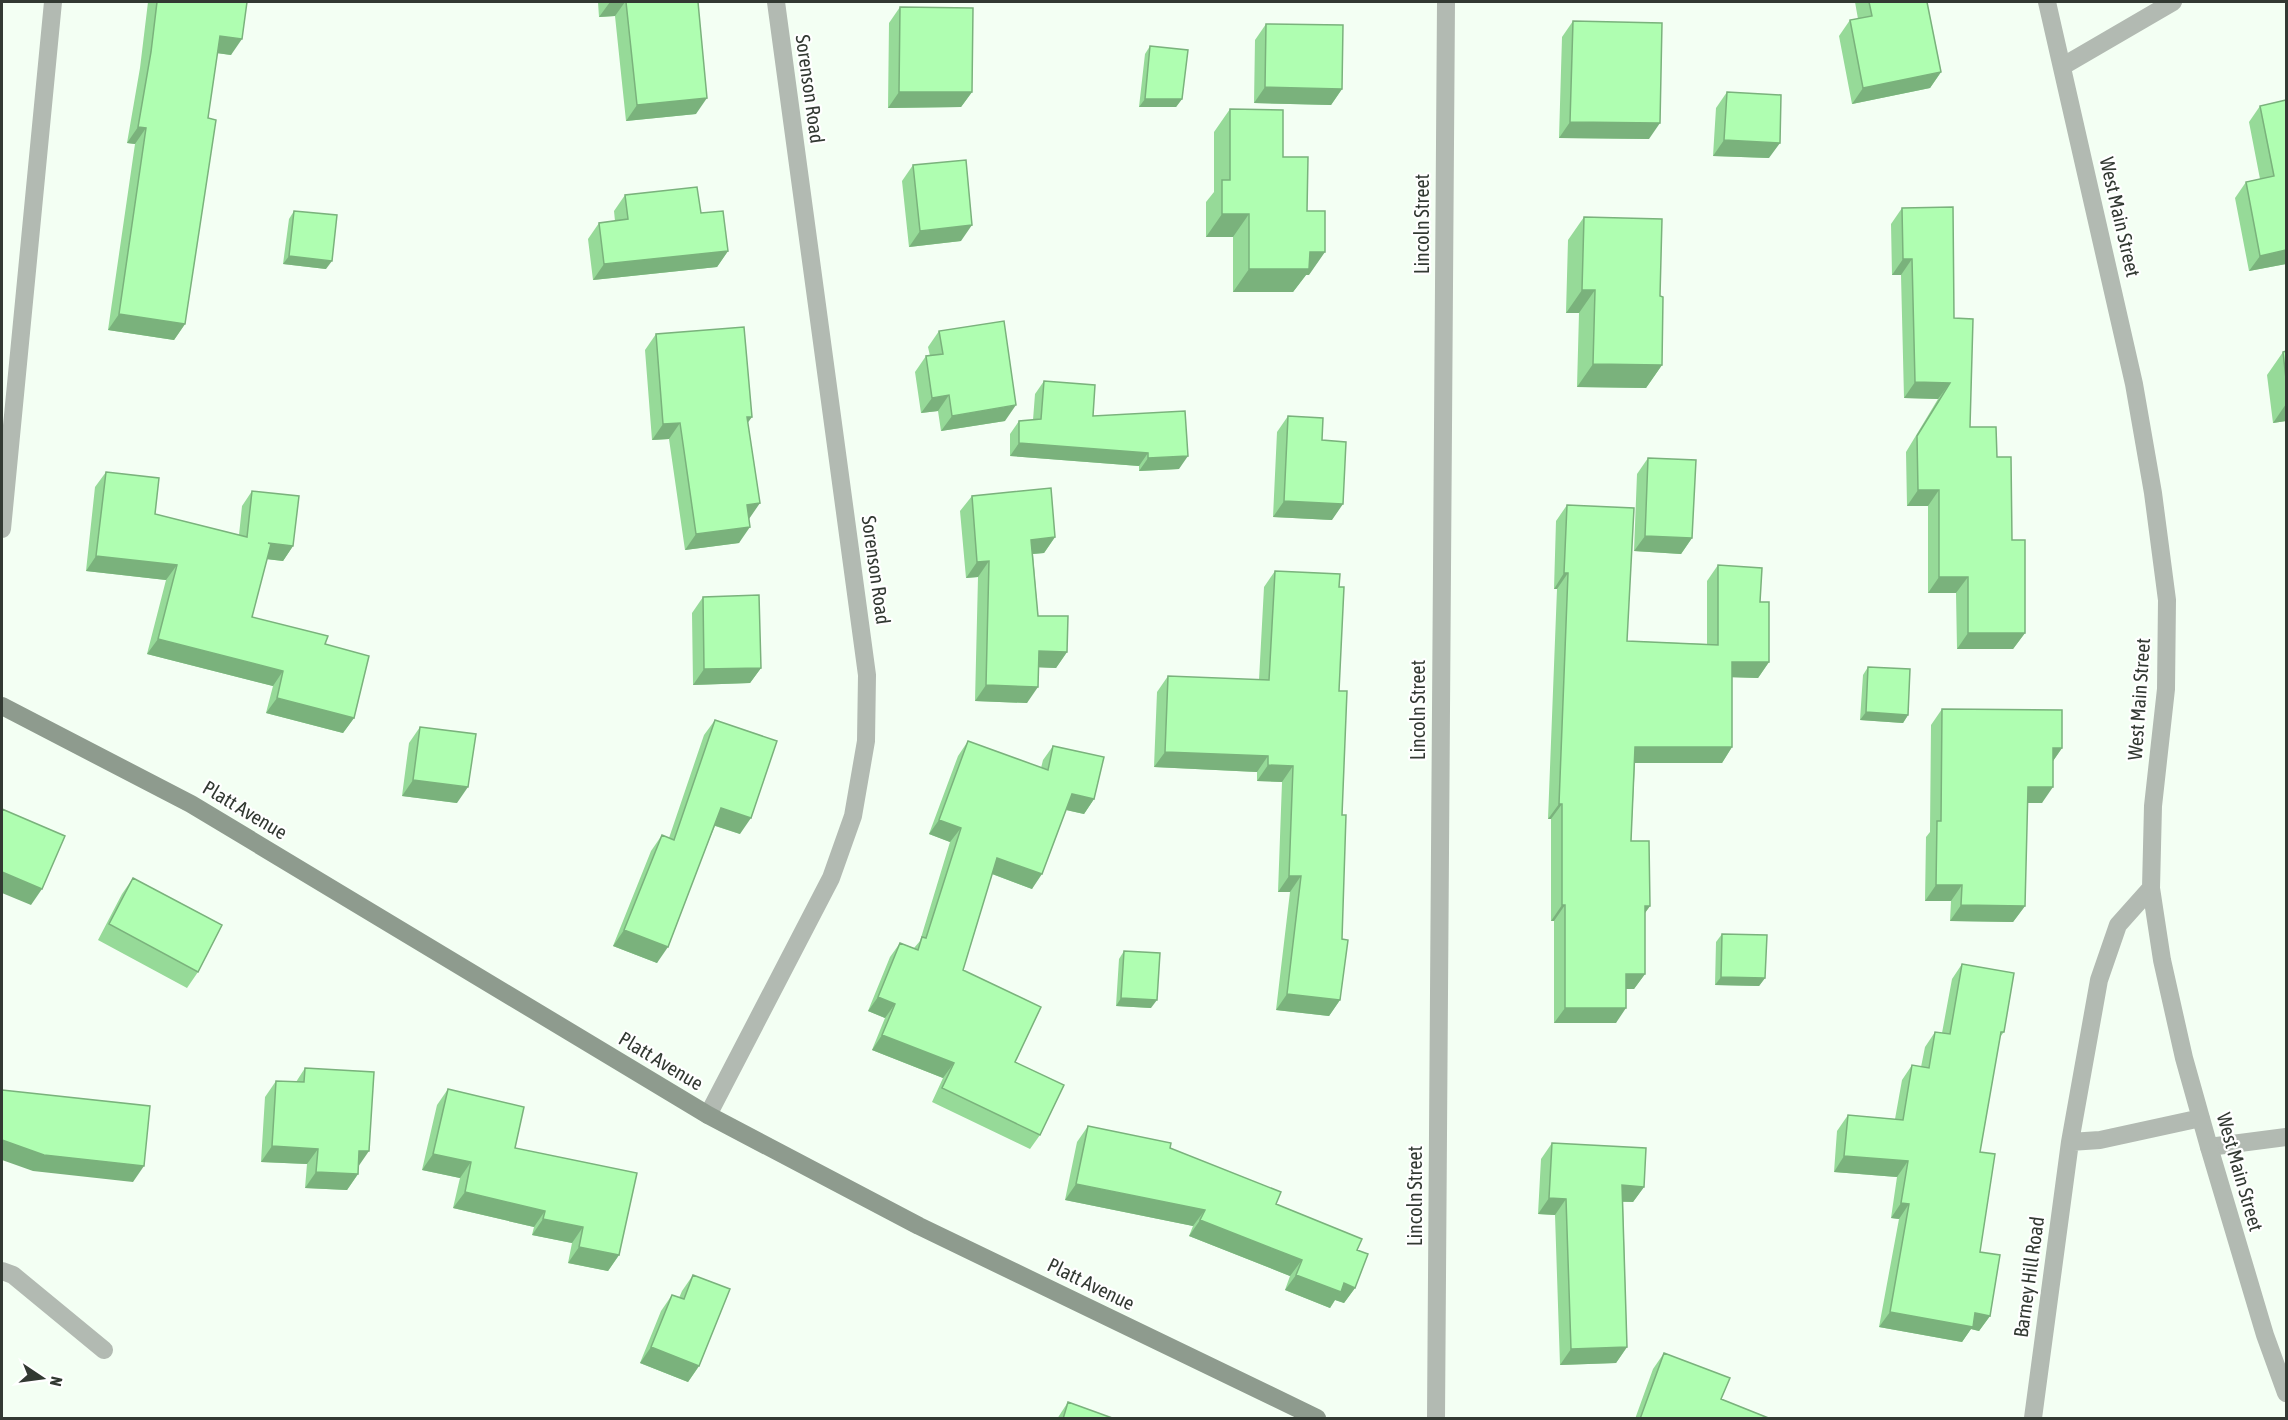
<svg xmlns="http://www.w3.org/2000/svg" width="2288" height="1420" viewBox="0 0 2288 1420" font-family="'Asap Condensed',sans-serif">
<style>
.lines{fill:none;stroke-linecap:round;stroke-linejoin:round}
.minor{stroke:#b2bab2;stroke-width:18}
.tertiary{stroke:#b2bab2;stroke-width:18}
.secondary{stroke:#8e9b8e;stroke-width:18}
.wall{fill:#96da98}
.shaded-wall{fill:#7ab27c}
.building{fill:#affeb1;stroke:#7ab27c;stroke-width:1.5}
.labels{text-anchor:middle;stroke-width:4.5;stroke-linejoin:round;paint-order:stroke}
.street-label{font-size:20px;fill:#323932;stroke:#fff}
</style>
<rect width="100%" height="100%" fill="#f3fff3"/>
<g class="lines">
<path class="minor" d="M2063,66L2173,2
M2,529L53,2
M708,1115L831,878L853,816L866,741L867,675L776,2
M2209,1147L2286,1137
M2,1271L13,1275L104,1350
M1436,1418L1446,2"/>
<path class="tertiary" d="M2047,2L2134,384L2153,493L2167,600L2166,689L2153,806L2151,888L2162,960L2184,1058L2209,1147L2265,1335L2286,1393
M2070,1142L2100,1140L2201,1118
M2033,1418L2070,1142L2099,980L2118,925L2151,888"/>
<path class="secondary" d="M2,706L191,804L708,1115L919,1226L1317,1418"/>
</g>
<path class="wall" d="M148,2H247L231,55L217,53L208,118L185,324L174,340L108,330L135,144L127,143L140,68Z
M598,2H698L696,114L626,121L615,16L599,17Z
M1855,2H1927L1941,72L1930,88L1852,104L1839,36L1850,20L1858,19Z
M900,7L972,92L961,107L888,108L889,23Z
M1573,21L1649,139L1559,138L1562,37Z
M1266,24L1342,89L1331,105L1254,103L1255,40Z
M1150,46L1182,99L1176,107H1139L1145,54Z
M1727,92L1769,158L1713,156L1716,108Z
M2286,100V264L2249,271L2235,198L2246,182L2260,179L2249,122L2260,106Z
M1230,109L1283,157L1307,211L1309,275H1306L1293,292H1233V237H1206V202L1214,192V132Z
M913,165L961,241L909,247L902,181Z
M625,195L701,213L728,251L717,267L593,280L588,239L599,223L615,221L614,211Z
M1902,208L1954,318L1970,427L1997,457L2012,540L2025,633L2013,649H1957L1956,593H1928V506H1907L1906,452L1938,399L1904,398L1901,275H1892L1891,224Z
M294,211L326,269L283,264L289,219Z
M1584,217L1660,296L1662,365L1646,388L1577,387L1579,313H1566L1568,240Z
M939,331L1005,421L941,431L938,411L921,413L915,372L926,356H930L928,347Z
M656,334L748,423L749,518L739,543L685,550L669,439L652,440L645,350Z
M2286,351V421L2273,423L2267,375L2283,352Z
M1044,381L1093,416L1179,469L1139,471V466L1010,456V434L1019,421L1033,420L1035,394Z
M1288,416L1322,440L1332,520L1273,517L1277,432Z
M1648,458L1692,538L1681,554L1634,551L1637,474Z
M106,472L155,514L239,535L242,506L252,491L293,546L283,561L267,559L252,617L325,644L354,718L343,733L266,713L273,686L147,654L166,580L86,571L95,487Z
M972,496L1055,537L1044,553L1033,554L1038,616L1067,652L1056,668L1039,667L1027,703L975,701L978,577L966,578L960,511Z
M1567,505L1627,641L1707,644V581L1718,565L1760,602L1769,662L1758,678L1732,677V747L1722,763H1635L1631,841L1650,906L1645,913V974L1634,989H1626L1616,1023H1554V921H1551V819H1548L1557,589H1554L1556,521Z
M1275,571L1339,587V691L1342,815L1340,1000L1329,1016L1276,1010L1290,892H1278L1282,782L1257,781V772L1154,767L1157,692L1168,676L1259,680L1264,587Z
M703,597L761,668L750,683L693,685L692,613Z
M1868,667L1908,715L1903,723L1860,720L1863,675Z
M1942,709L2062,748L2053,761L2042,803H2027L2025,906L2013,922L1950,921L1951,901H1925L1926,837L1930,832L1931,725Z
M715,720L740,834L715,826L657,963L613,946L651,851L662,835L669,838L704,735Z
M420,727L457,803L402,796L409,743Z
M968,741L1041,768L1043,760L1053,746L1094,799L1084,814L1066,810L1032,889L992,874L963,970L1015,1062L1040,1135L1030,1149L932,1102L943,1078L872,1050L885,1018L868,1011L890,957L900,943L914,948L920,941L950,842L929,834L958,756Z
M133,878L198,972L187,988L98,940L122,894Z
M1722,934L1765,978L1759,986L1715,985L1716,942Z
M1124,951L1151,1008L1116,1006L1119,959Z
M1962,964L2004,1032L2000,1037L1980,1152V1252L1990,1316L1979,1331L1971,1329L1962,1342L1879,1327L1899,1219L1891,1218L1897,1177L1834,1172L1837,1131L1848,1115L1895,1119L1902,1080L1912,1065L1921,1067L1925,1047L1935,1032L1942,1033L1952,979Z
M305,1068L358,1167V1174L347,1190L305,1188L307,1164L261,1162L265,1097L276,1081L296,1082Z
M448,1089L619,1255L608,1271L568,1263L572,1243L532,1235L534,1227L453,1208L460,1178L422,1170L437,1105Z
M1088,1126L1170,1148L1276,1204L1357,1250L1355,1288L1344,1303L1335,1300L1330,1308L1285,1290L1290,1276L1189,1236L1193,1226L1065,1200L1077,1142Z
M1552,1143L1644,1187L1633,1202H1623L1627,1347L1616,1363L1560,1365L1555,1215L1538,1214L1541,1159Z
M693,1275L699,1366L688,1382L640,1363L661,1311L672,1295L679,1298L682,1291Z
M1664,1353L1721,1399L1771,1419H1635L1653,1369Z
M1068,1402L1115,1419H1057Z"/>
<path class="shaded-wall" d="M610,2H625L615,16L599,17Z
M220,36L242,39L231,55L209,52Z
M1941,72L1930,88L1852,104L1863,88Z
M1265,87L1342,89L1331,105L1254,103Z
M899,92H972L961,107L888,108Z
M707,98L696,114L626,121L637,105Z
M1145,99H1182L1176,107H1139Z
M1570,122L1660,123L1649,139L1559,138Z
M138,127L146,128L135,144L127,143Z
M1724,140L1780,143L1769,158L1713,156Z
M1222,214H1249L1233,237H1206Z
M972,225L961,241L909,247L920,231Z
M2286,250V264L2249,271L2260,256Z
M728,251L717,267L593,280L604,264Z
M1310,252H1325L1309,275H1306L1293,292H1233L1249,269Z
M289,256L332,261L326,269L283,264Z
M1903,259H1912L1901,275H1892Z
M1582,290H1595L1579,313H1566Z
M119,314L185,324L174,340L108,330Z
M1593,364L1662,365L1646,388L1577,387Z
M1915,382L1950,383L1938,399L1904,398Z
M949,395L938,411L921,413L932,398Z
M2286,404V421L2273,423Z
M1016,405L1005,421L941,431L952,416Z
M747,417H752L741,432Z
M680,423L669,439L652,440L663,424Z
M1019,443L1148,453L1139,466L1010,456Z
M1188,456L1179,469L1139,471L1148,458Z
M1918,490H1939L1928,506H1907Z
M1284,501L1343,504L1332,520L1273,517Z
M760,503L749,519L747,505Z
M750,527L739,543L685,550L696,534Z
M1645,536L1692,538L1681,554L1634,551Z
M1055,537L1044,553L1020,555L1031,540Z
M268,543L293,546L283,561L257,558Z
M96,556L177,565L166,580L86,571Z
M989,561L978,577L966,578L977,562Z
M1564,573H1568L1557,589H1554Z
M1939,577H1968L1956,593H1928Z
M1968,633H2025L2013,649H1957Z
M158,639L283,671L273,686L147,654Z
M1039,651L1067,652L1056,668L1028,667Z
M1732,662H1769L1758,678L1722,677Z
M761,668L750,683L693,685L704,669Z
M986,685L1038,687L1027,703L975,701Z
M277,698L354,718L343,733L266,713Z
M1866,712L1908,715L1903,723L1860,720Z
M1635,747H1732L1722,763H1625Z
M2053,748H2062L2051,764Z
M1165,752L1268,756L1257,772L1154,767Z
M1268,765L1293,766L1282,782L1257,781Z
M413,780L468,787L457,803L402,796Z
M2028,787H2053L2042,803H2017Z
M1072,794L1094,799L1084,814L1062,809Z
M1559,804H1562L1551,819H1548Z
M721,808L751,818L740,834L710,824Z
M939,820L961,828L950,842L929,834Z
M997,858L1042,874L1032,889L987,872Z
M2,872L42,889L31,905L2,893Z
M1289,876H1301L1290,892H1278Z
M1936,885H1962L1951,901H1925Z
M1562,905H1565L1554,921H1551Z
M1961,905L2025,906L2013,922L1950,921Z
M1645,906H1650L1639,921Z
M624,930L668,947L657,963L613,946Z
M1626,974H1645L1634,989H1616Z
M1721,977L1765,978L1759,986L1715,985Z
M1287,994L1340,1000L1329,1016L1276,1010Z
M878,997L895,1004L885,1018L868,1011Z
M1121,998L1157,1000L1151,1008L1116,1006Z
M1565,1008H1626L1616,1023H1554Z
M882,1035L954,1063L943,1078L872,1050Z
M2,1140L144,1166L133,1182L33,1171L2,1160Z
M272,1146L318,1149L307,1164L261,1162Z
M359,1151H369L358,1167Z
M433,1154L471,1162L460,1178L422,1170Z
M1844,1156L1908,1161L1897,1177L1834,1172Z
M316,1172L358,1174L347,1190L305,1188Z
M1076,1184L1205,1210L1193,1226L1065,1200Z
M1622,1185L1644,1187L1633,1202L1611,1201Z
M465,1192L545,1211L534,1227L453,1208Z
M1549,1198L1566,1199L1555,1215L1538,1214Z
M1901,1203L1909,1204L1899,1219L1891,1218Z
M543,1219L583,1227L572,1243L532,1235Z
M1200,1220L1302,1260L1290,1276L1189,1236Z
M579,1247L619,1255L608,1271L568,1263Z
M1296,1275L1344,1283L1355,1288L1344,1303L1335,1300L1330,1308L1285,1290Z
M1890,1312L1975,1313L1990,1316L1979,1331L1971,1329L1962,1342L1879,1327Z
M651,1347L699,1366L688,1382L640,1363Z
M1627,1347L1616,1363L1560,1365L1571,1349Z"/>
<path class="building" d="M157,2H247L242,39L220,36L208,118L216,120L185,324L119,314L146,128L138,127L151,52Z
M626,2H698L707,98L637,105Z
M1869,2H1927L1941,72L1863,88L1850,20L1872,16Z
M900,7L973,8L972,92H899Z
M1573,21L1662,23L1660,123L1570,122Z
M1266,24L1343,25L1342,89L1265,87Z
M1150,46L1188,50L1182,99H1145Z
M1727,92L1781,95L1780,143L1724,140Z
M2286,100V250L2260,256L2246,182L2274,176L2260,106Z
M1230,109L1283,110V157H1308L1307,211H1325V252H1310L1309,269H1249V214H1222V180H1230Z
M966,160L972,225L920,231L913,165Z
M697,187L701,213L723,211L728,251L604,264L599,223L628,219L625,195Z
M1953,207L1954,318L1973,319L1970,427H1996L1997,457H2011L2012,540H2025V633H1968V577H1939V490H1918L1917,436L1950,383L1915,382L1912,259H1903L1902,208Z
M294,211L337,215L332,261L289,256Z
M1584,217L1662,219L1660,296L1663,297L1662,365L1593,364L1595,290H1582Z
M1004,321L1016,405L952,416L949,395L932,398L926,356L943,354L939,331Z
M744,327L752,417H747L760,503L747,505L750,527L696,534L680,423L663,424L656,334Z
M2286,351V379L2283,352Z
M1044,381L1095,385L1093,416L1185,411L1188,456L1148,458V453L1019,443V421L1041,419Z
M1288,416L1323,418L1322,440L1346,442L1343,504L1284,501Z
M1648,458L1696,460L1692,538L1645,536Z
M106,472L159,478L155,514L247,537L252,491L299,496L293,546L268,543L271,544L252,617L328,636L325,644L369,656L354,718L277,698L283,671L158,639L177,565L96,556Z
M1051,488L1055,537L1031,540L1038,616H1068L1067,652L1039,651L1038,687L986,685L989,561L977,562L972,496Z
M1567,505L1634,508L1627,641L1718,645V565L1762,568L1760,602H1769V662H1732V747H1635L1631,841H1649L1650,906H1645V974H1626V1008H1565V905H1562V804H1559L1568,573H1564Z
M1275,571L1340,574L1339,587H1344L1339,691H1347L1342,815H1346L1342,939L1348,940L1340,1000L1287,994L1301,876H1289L1293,766L1268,765V756L1165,752L1168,676L1269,680Z
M759,595L761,668L704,669L703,597Z
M1868,667L1910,669L1908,715L1866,712Z
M1942,709L2062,710V748H2053V787H2028L2025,906L1961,905L1962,885H1936L1937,821H1941Z
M715,720L777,741L751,818L721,808L668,947L624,930L662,835L674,840Z
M420,727L476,734L468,787L413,780Z
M968,741L1048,770L1053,746L1104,757L1094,799L1072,794L1042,874L997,858L963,970L1041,1007L1015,1062L1064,1085L1040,1135L942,1088L954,1063L882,1035L895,1004L878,997L900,943L918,950L922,937L926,938L961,828L939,820Z
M2,809L65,836L42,889L2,872Z
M133,878L222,925L198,972L109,924Z
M1722,934L1767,935L1765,978L1721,977Z
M1124,951L1160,953L1157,1000L1121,998Z
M1962,964L2014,973L2004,1032H2001L1980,1152L1995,1154L1980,1252L2000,1255L1990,1316L1975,1313L1973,1327L1890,1312L1909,1204L1901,1203L1908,1161L1844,1156L1848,1115L1903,1120L1912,1065L1929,1068L1935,1032L1950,1034Z
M305,1068L374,1072L369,1151H359L358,1174L316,1172L318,1149L272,1146L276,1081L304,1082Z
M448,1089L524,1107L515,1148L637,1173L619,1255L579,1247L583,1227L543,1219L545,1211L465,1192L471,1162L433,1154Z
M2,1090L150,1106L144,1166L44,1155L2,1140Z
M1088,1126L1171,1143L1170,1148L1281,1192L1276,1204L1362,1239L1357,1250L1368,1254L1355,1288L1344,1283L1341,1292L1296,1275L1302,1260L1200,1220L1205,1210L1076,1184Z
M1552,1143L1646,1148L1644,1187L1622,1185L1627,1347L1571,1349L1566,1199L1549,1198Z
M693,1275L730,1289L699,1366L651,1347L672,1295L684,1299Z
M1664,1353L1730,1378L1721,1399L1771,1419H1640Z
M1068,1402L1115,1419H1063Z"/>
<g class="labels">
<g class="street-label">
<text transform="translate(810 89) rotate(82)" y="7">Sorenson Road</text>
<text transform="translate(2120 217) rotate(77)" y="7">West Main Street</text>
<text transform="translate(1422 224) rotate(-90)" y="7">Lincoln Street</text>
<text transform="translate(876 570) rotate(82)" y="7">Sorenson Road</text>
<text transform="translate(2139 699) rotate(-86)" y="7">West Main Street</text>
<text transform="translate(1418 710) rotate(-90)" y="7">Lincoln Street</text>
<text transform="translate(245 810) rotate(31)" y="7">Platt Avenue</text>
<text transform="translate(661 1061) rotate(31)" y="7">Platt Avenue</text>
<text transform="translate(2240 1172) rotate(74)" y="7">West Main Street</text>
<text transform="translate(1415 1196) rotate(-90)" y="7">Lincoln Street</text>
<text transform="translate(2029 1277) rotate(-82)" y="7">Barney Hill Road</text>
<text transform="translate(1091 1284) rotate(26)" y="7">Platt Avenue</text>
</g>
</g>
<rect width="2288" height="1420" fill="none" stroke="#323932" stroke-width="6"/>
<g transform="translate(42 1378) rotate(103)" stroke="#ffffff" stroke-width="4.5" paint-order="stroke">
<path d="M0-4.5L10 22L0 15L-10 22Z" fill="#323932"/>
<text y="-9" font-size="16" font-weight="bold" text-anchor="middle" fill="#323932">N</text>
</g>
</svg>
